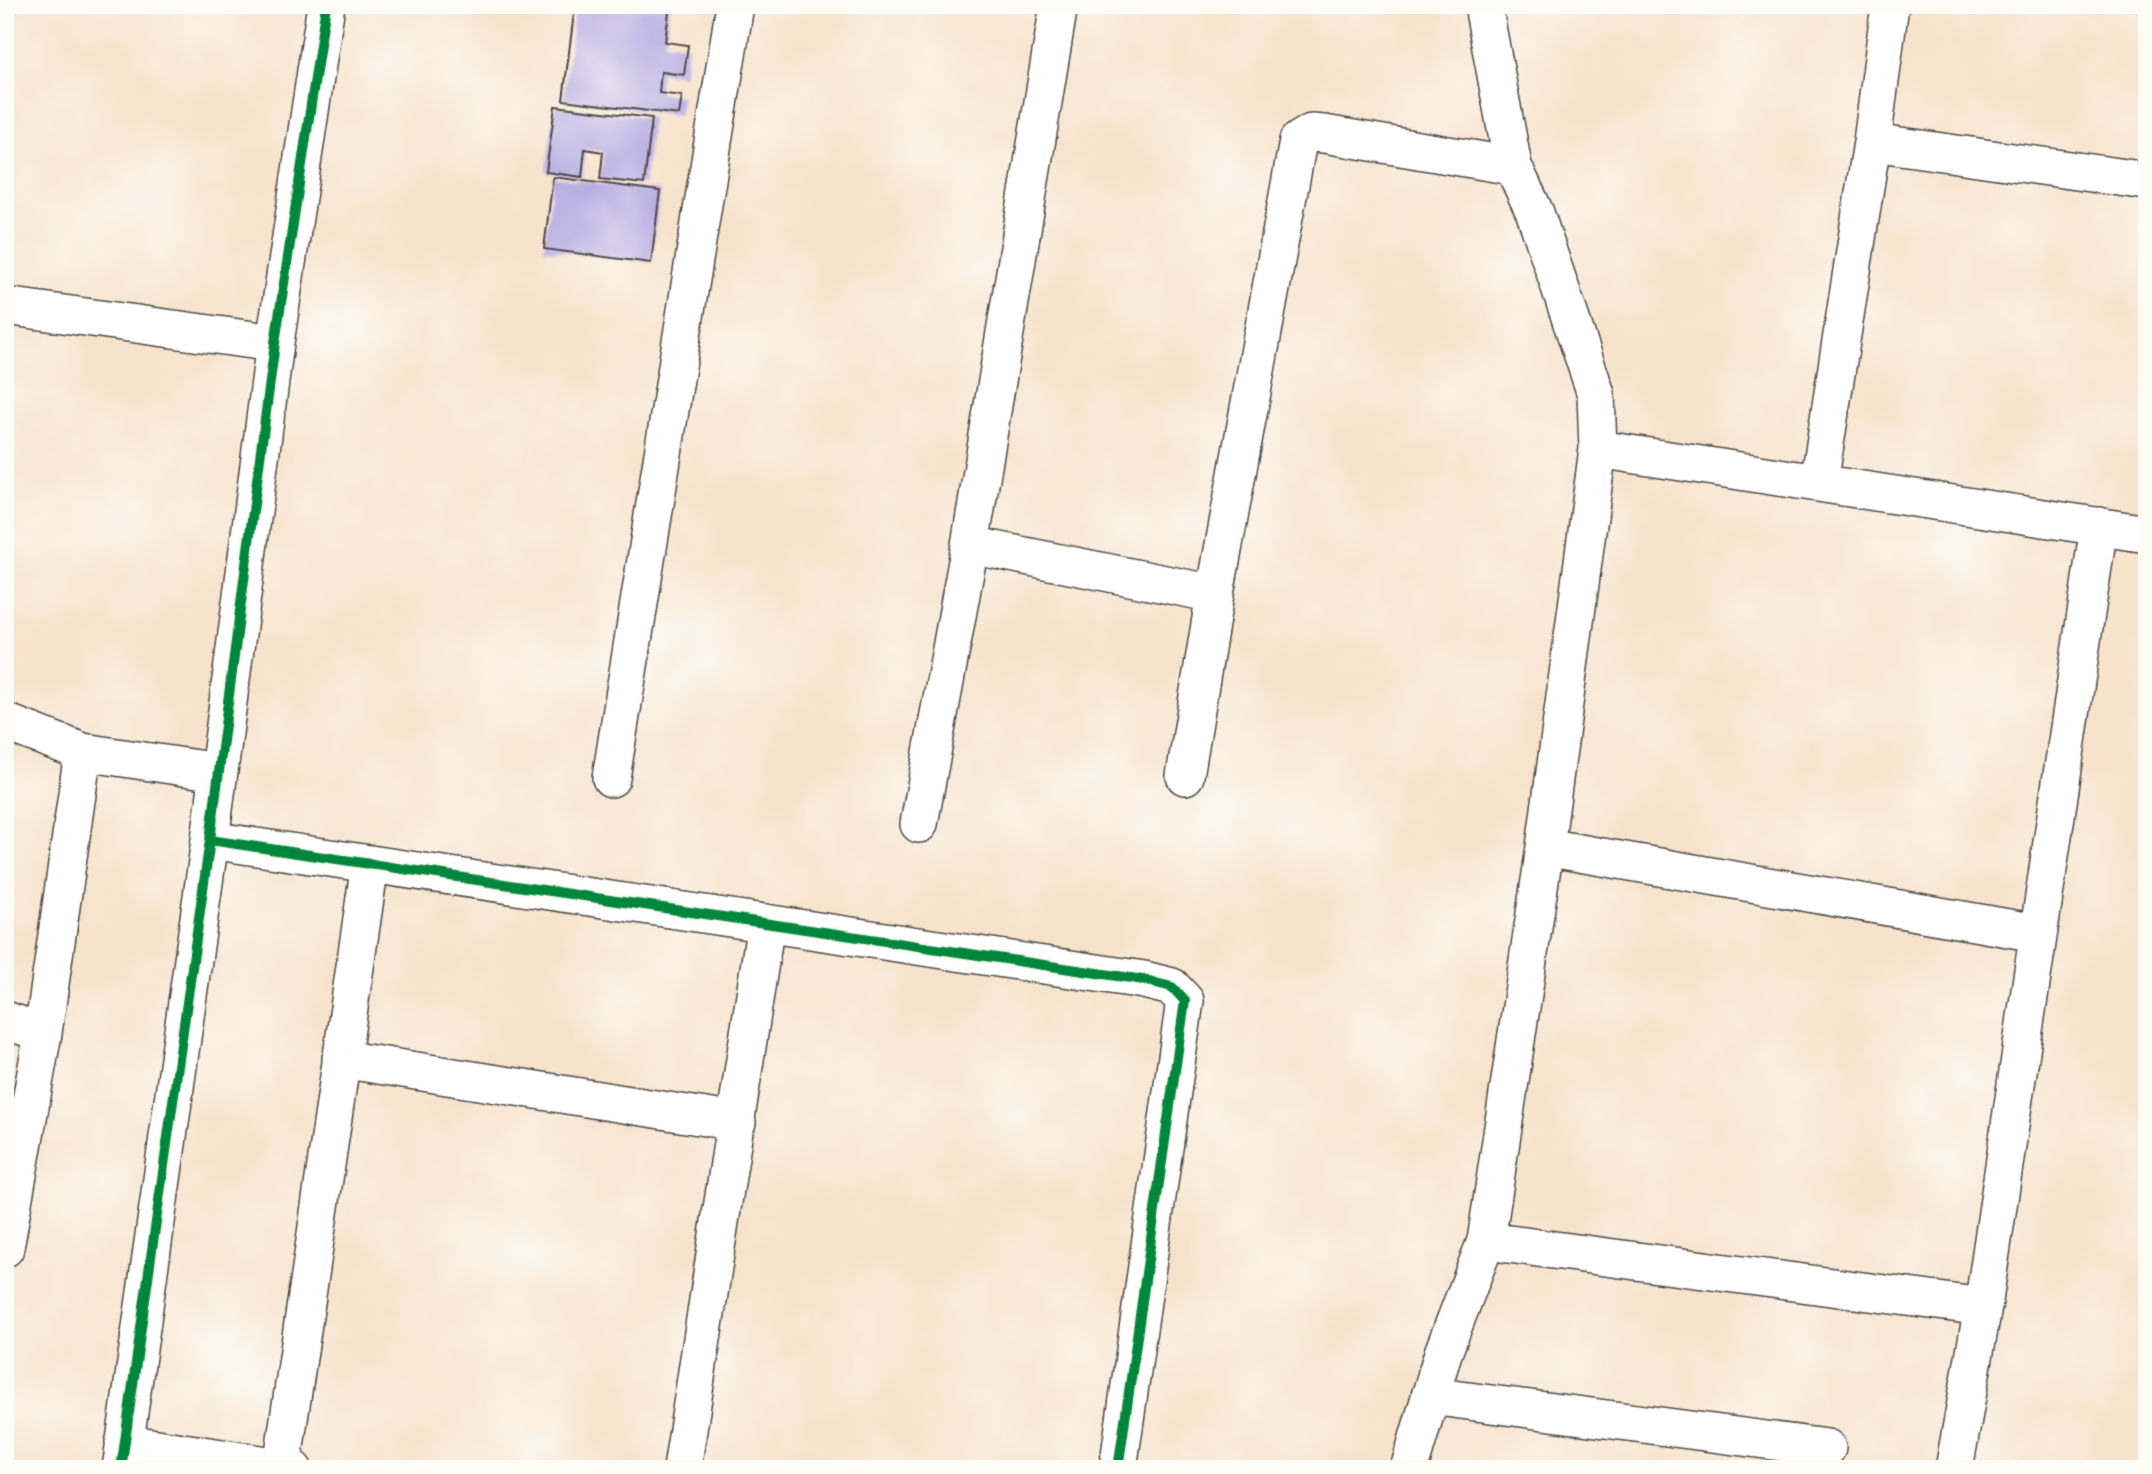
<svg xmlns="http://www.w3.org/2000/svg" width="2152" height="1474" viewBox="0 0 2152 1474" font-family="Sriracha,sans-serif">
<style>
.building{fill:#b8afe3}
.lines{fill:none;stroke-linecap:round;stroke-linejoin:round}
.minor-casing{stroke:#4a4743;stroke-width:40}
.minor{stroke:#fff;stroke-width:37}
.cycleway-casing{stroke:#fdfcf7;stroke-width:15}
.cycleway{stroke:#00873e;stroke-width:10}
</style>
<rect width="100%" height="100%" fill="#fdfcf7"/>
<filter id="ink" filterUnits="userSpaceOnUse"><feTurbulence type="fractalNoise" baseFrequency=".0143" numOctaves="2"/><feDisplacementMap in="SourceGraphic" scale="14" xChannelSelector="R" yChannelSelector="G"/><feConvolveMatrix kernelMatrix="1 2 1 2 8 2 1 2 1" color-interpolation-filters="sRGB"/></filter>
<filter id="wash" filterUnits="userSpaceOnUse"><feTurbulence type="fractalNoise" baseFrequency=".00686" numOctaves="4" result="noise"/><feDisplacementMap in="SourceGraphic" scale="28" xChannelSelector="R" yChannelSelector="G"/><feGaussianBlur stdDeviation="1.57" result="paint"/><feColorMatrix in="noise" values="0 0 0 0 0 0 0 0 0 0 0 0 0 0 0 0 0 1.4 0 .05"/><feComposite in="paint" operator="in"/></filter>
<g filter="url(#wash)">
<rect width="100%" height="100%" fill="#f7e3cc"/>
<g id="blocks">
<path class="building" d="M575,5H670L665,42L688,45L684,75L661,72L659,93L682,96L679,115L563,100Z
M555,106L652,118L644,184L600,179L603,152L585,149L582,177L546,172Z
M553,177L660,191L651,263L544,249Z"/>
</g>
</g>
<g filter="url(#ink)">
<use href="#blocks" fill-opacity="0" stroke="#4a4743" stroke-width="2"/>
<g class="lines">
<defs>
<path id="minor" d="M1872,142L2147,181
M5,306L275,343
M1598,449L2147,534
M1819,483L1872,142L1890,5
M970,545L1059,5
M5,722L83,752L218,772
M1185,776L1215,594
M611,778L735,5
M919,824L970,545L1215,594L1298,141L1311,133L1324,134L1513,166L1483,5
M210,840L1144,980L1172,987L1185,1001L1118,1469
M1545,847L2037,933
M5,1020L43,1033
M341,1059L737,1122
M1486,1241L1983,1307
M5,1248L43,1033L83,752
M1430,1396L1827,1448
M124,1443L293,1469
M282,1467L370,864
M121,1469L210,840L275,343L326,5
M682,1469L766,923
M1409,1469L1443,1353L1486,1241L1545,847L1598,449L1596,394L1535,213L1513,166
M1954,1469L1983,1307L2099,526"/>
</defs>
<use href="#minor" class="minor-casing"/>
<use href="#minor" class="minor"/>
<defs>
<path id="cycleway" d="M210,840L1144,980L1172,987L1185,1001L1118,1469
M121,1469L210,840L275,343L326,5"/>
</defs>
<use href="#cycleway" class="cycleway-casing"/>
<use href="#cycleway" class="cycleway"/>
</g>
</g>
<rect width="2152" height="1474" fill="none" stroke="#fdfcf7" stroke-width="28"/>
</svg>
